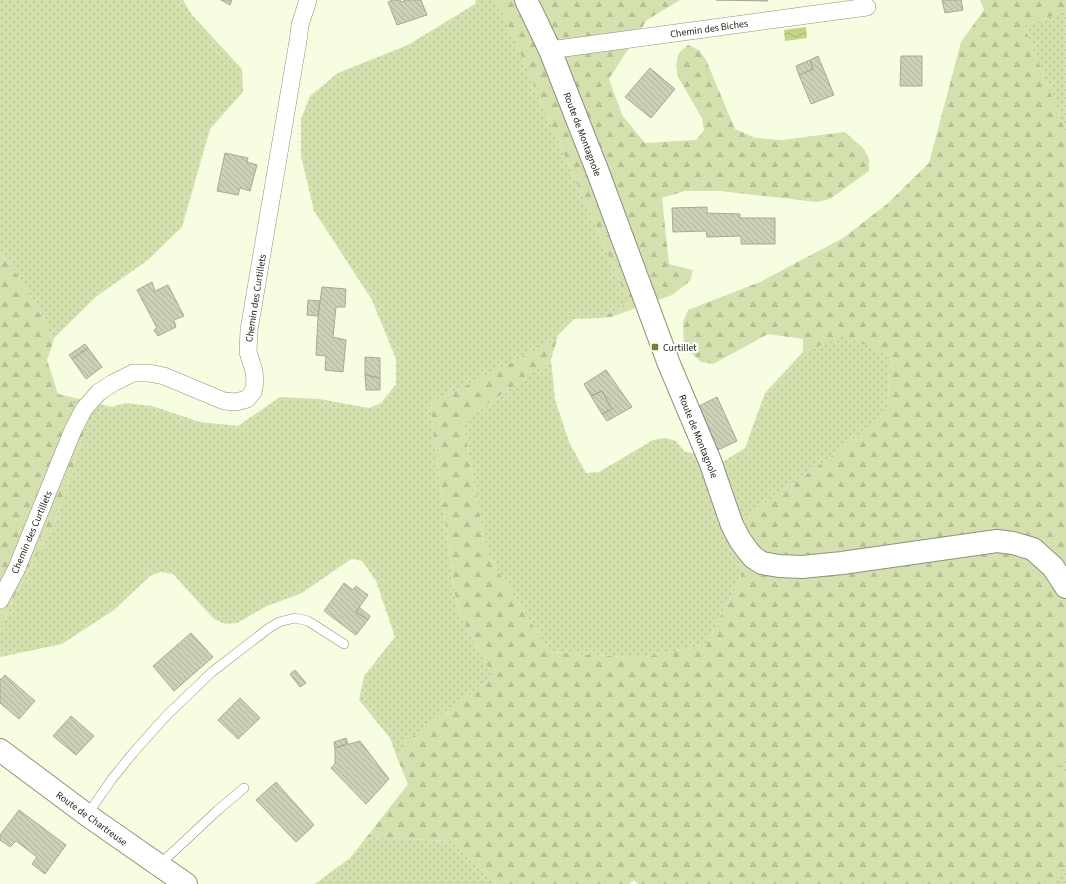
<svg xmlns="http://www.w3.org/2000/svg" width="1066" height="884" viewBox="0 0 1066 884" font-family="'Source Sans 3',sans-serif">
<style>
.grass{fill:url(#grass-dots)}
.forest{fill:url(#forest-firs)}
.water{fill:url(#water-waves)}
.building{fill:url(#building-back-hatch);stroke:#a6ac92}
.lines{fill:none;stroke-linecap:round;stroke-linejoin:round}
.lane-casing{stroke:#8d937a;stroke-width:10}
.street-casing{stroke:#8d937a;stroke-width:18}
.secondary-casing{stroke:#8d937a;stroke-width:24}
.lane{stroke:#fff;stroke-width:9}
.street{stroke:#fff;stroke-width:17}
.secondary{stroke:#fff;stroke-width:22}
.poi-dot{fill:#748231;stroke:#fff;stroke-width:1.5}
.labels{text-anchor:middle;stroke-width:4;stroke-linejoin:round;paint-order:stroke}
.street-label{font-size:10px;fill:#24261c;stroke:#fff}
.poi-label{font-size:10px;fill:#24261c;stroke:#fff;text-anchor:start}
</style>
<defs>
<pattern id="grass-dots" width="8" height="8" patternUnits="userSpaceOnUse"><rect width="8" height="8" fill="#d4e0ae"/><path d="M2 2h.1M6 6h.1" fill="none" stroke="#b6c095" stroke-width="1.8" stroke-linecap="round"/></pattern>
<pattern id="forest-firs" width="22" height="20" patternUnits="userSpaceOnUse"><rect width="22" height="20" fill="#d4e0ae"/><path d="M5 1l3.5 6h-7zM16 11l3.5 6h-7z" fill="#b6c095"/></pattern>
<pattern id="water-waves" width="16" height="10" patternUnits="userSpaceOnUse"><rect width="16" height="10" fill="#c2d386"/><path d="M0 5q4-4 8 0t8 0" fill="none" stroke="#a7b573"/></pattern>
<pattern id="building-back-hatch" width="6" height="6" patternUnits="userSpaceOnUse"><rect width="6" height="6" fill="#cad1b6"/><path d="M-1 5l2 2M0 0l6 6M5-1l2 2" fill="none" stroke="#adb39c"/></pattern>
</defs>
<rect width="100%" height="100%" fill="#f6fde1"/>
<path class="grass" d="M0,0H183L192,15L242,69L243,92L210,129L182,227L148,260L97,296L54,338L53,343L44,318L16,273L0,254Z
M476,0H497L629,303L600,318L574,319L558,335L557,339L430,404L437,462L457,608L493,677L405,742L398,760L390,738L359,700L364,676L395,637L376,581L362,561L351,559L302,593L267,606L237,623L225,624L214,619L173,574L161,572L150,576L114,610L62,644L0,657V632L12,601L53,527L73,470L84,433L71,397L112,407L125,403L152,406L200,422L238,426L280,397L319,399L369,408L381,403L396,384V359L372,300L314,211L301,156V119L310,96L338,73L408,45L475,4Z
M1066,11V132L1024,26Z
M844,335L891,356L887,412L836,453L744,518L741,576L706,645L640,658L550,652L487,554L463,421L551,360L555,399L569,442L586,473L599,472L653,440L665,438L676,441L684,451L724,461L745,448L765,393L803,352Z
M1066,755V777L1059,764Z
M369,834L368,837L450,841L496,884H315L350,858Z
M1066,862V884H1054Z"/>
<path class="forest" d="M497,0H680L647,20L609,79L622,115L645,143L696,140L704,130L702,118L678,77L676,64L679,53L688,45L699,50L706,60L735,129L756,138L782,140L845,132L864,149L869,159V171L830,199L817,202L720,191H685L662,198L669,264L693,270L690,281L672,295L611,317L600,318L629,303Z
M980,0H1066V11L1024,26L1066,132V755L1059,764L1066,777V862L1054,884H638L634,880L629,884H496L450,841L367,837L369,834L408,784L398,760L405,742L493,677L457,608L437,462L430,404L557,339L551,360L463,421L487,554L550,652L640,658L706,645L741,576L744,518L836,453L887,412L891,356L844,336L803,352V339L768,334L713,364L701,362L684,346L683,322L688,310L760,282L843,238L887,204L929,163L961,42L984,10Z
M0,254L16,273L44,318L53,343L47,360L58,394L71,397L84,433L73,470L53,527L12,601L0,632Z"/>
<path class="water" d="M806,27L807,38L785,41L784,30Z"/>
<path class="building" d="M221,0H232L230,5Z
M393,0H400L401,2L406,0H421L427,15L397,25L388,2Z
M716,0H767L768,1Z
M942,0H961L963,10L945,13Z
M818,56L834,95L811,104L799,75L813,69L810,60Z
M901,56H922V86H900Z
M810,60L813,69L799,75L796,66Z
M650,68L675,89L651,118L625,97Z
M225,153L248,158L247,162L257,165L250,191L240,188L238,195L217,191Z
M707,207V213L740,214V218H775V244H741V236L707,237L706,231L673,232L672,208Z
M152,282L155,291L168,285L184,316L174,320L176,327L158,336L154,330L157,328L137,290Z
M322,287L346,289L345,307H336L333,337L346,340L343,372L325,370L326,356L316,355L318,316Z
M308,300L320,301L318,316L307,315Z
M85,344L88,348L72,359L69,355Z
M88,348L102,367L86,379L72,359Z
M365,357L380,358V378L365,375Z
M606,370L632,407L607,421L602,414L612,409L602,391L591,396L584,384Z
M365,375L380,378V390H366Z
M602,391L612,409L602,414L591,396Z
M717,397L737,441L718,450L699,406Z
M344,583L353,590L356,586L368,595L356,612L368,620L356,635L324,611Z
M359,607L370,616L368,620L356,612Z
M191,633L213,657L174,691L153,666Z
M295,670L306,683L300,687L290,674Z
M5,675L35,701L19,719L0,703V680Z
M240,698L260,718L238,739L218,720Z
M71,716L94,736L76,755L53,736Z
M346,738L348,743L335,748L334,742Z
M360,741L389,779L366,804L331,768L335,764V748Z
M276,782L314,825L296,842L256,800Z
M19,810L66,845L45,874L32,864L37,857L16,841L10,847L0,840V835Z"/>
<g class="lines">
<defs>
<path id="lane" d="M87,815L112,779L133,753L167,715L212,672L269,628L279,622L295,618L308,621L344,644
M159,865L218,810L244,788"/>
<path id="street" d="M550,50L867,7
M0,600L16,570L73,430L84,409L99,392L113,383L133,373H149L164,376L224,401L236,402L247,399L253,392L255,382L254,371L248,352L249,330L298,41L300,25L308,0"/>
<path id="secondary" d="M526,0L550,50L599,175L669,364L710,461L732,525L740,540L748,551L753,557L762,563L779,566L802,567L842,563L997,541L1013,543L1033,549L1053,567L1066,587
M0,750L87,815L186,884"/>
</defs>
<use href="#lane" class="lane-casing"/>
<use href="#street" class="street-casing"/>
<use href="#secondary" class="secondary-casing"/>
<use href="#lane" class="lane"/>
<use href="#street" class="street"/>
<use href="#secondary" class="secondary"/>
</g>
<rect class="poi-dot" x="651" y="343" width="8" height="8" rx="2"/>
<g class="labels">
<g class="street-label">
<text transform="translate(709 28) rotate(-8)" y="4">Chemin des Biches</text>
<text transform="translate(583 134) rotate(69)" y="4">Route de Montagnole</text>
<text transform="translate(255 298) rotate(-81)" y="4">Chemin des Curtillets</text>
<text transform="translate(699 436) rotate(68)" y="4">Route de Montagnole</text>
<text transform="translate(31 532) rotate(-67)" y="4">Chemin des Curtillets</text>
<text transform="translate(92 818) rotate(36)" y="4">Route de Chartreuse</text>
</g>
<g class="poi-label">
<text x="663" y="351">Curtillet</text>
</g>
</g>
</svg>
